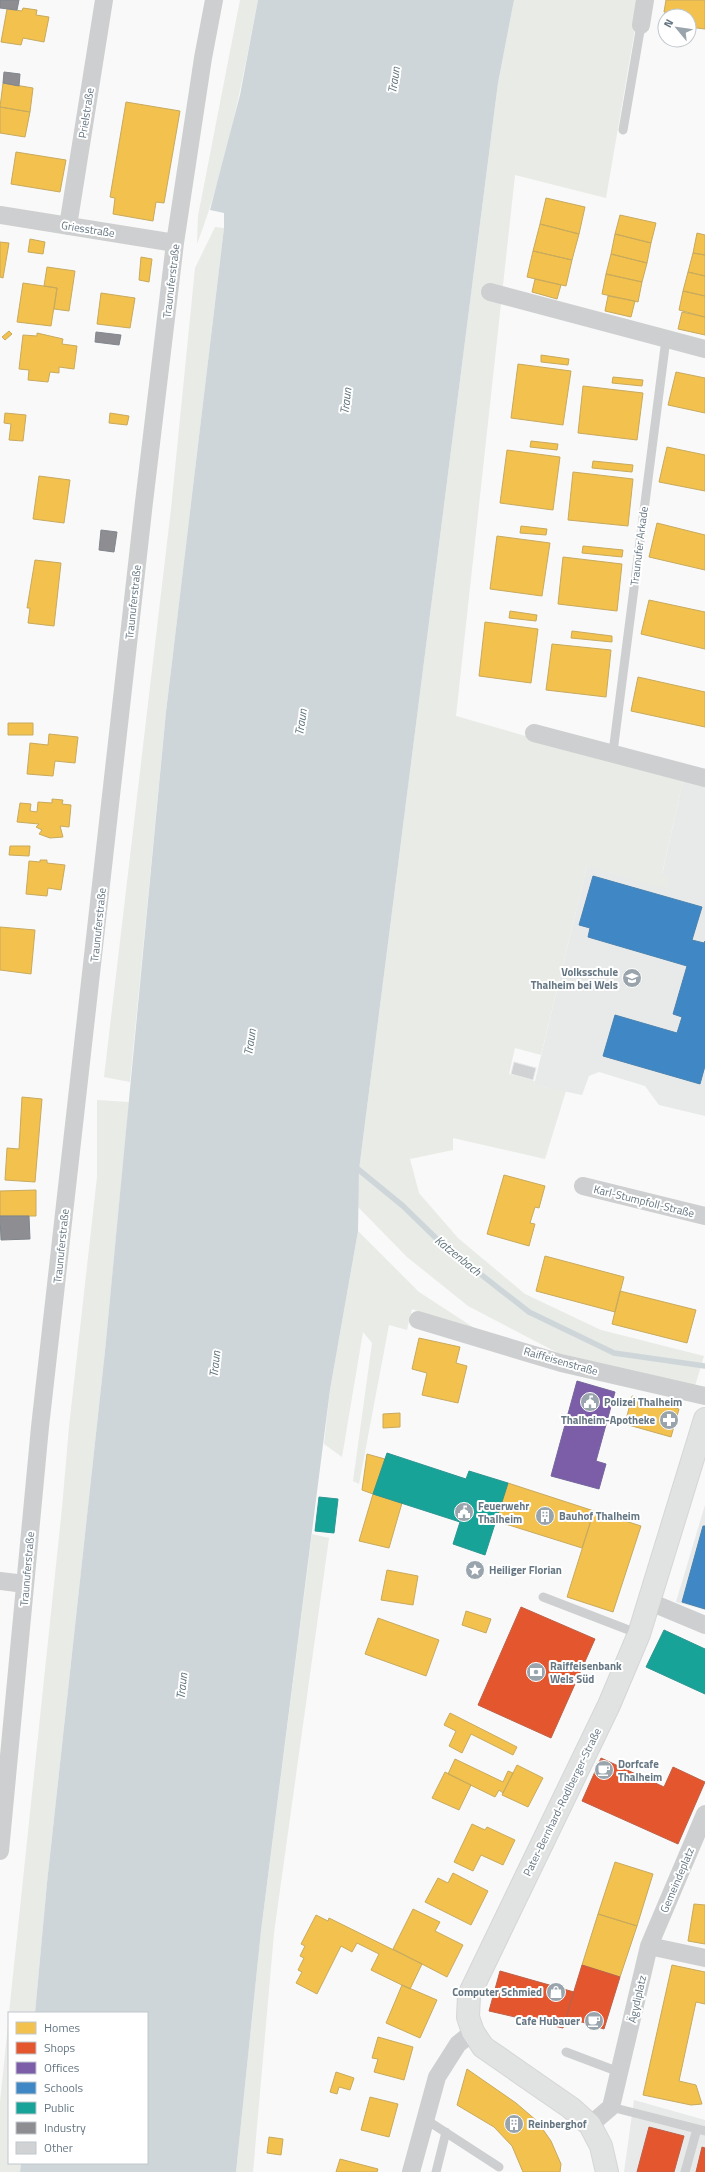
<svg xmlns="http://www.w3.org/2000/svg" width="705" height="2172" viewBox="0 0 705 2172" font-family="'Titillium Web',sans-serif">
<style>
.built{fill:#e8e9e9}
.green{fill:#e8ebe6}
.water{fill:#ced6d9}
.homes{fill:#f2c14e;stroke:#c8aa5e}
.shops{fill:#e4572e;stroke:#be6048}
.offices{fill:#7b5ea7;stroke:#74659c}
.schools{fill:#3f88c5;stroke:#4a83b1}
.public{fill:#17a398;stroke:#2e9692}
.industry{fill:#8d8d92;stroke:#81868e}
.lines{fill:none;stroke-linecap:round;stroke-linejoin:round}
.stream{stroke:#ced6d9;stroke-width:5.5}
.building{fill:#d0d2d3;stroke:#e8e8e8}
.secondary-casing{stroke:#d5d6d7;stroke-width:24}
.service{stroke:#cecfd0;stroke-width:9}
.minor{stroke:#cecfd0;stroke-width:18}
.secondary{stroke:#e1e2e2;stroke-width:22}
.labels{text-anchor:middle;stroke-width:4;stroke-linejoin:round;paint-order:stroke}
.street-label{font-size:11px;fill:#657683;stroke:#fff}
.poi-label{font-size:11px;font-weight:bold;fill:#657683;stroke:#fff;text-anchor:start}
.water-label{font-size:12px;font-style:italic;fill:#60757c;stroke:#fff}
</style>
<rect width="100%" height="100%" fill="#f9f9f9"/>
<path class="built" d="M705,770V1116L659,1105L645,1086L599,1072L589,1076L582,1095L534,1085L587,866L669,877L662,875L683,781Z
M705,1505V1610L676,1602Z
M634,2100L705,2120V2172H624Z"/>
<path class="green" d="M240,0H258C242,82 227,166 197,244L198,216Z
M514,0H640L606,198L515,175L456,716L683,781L662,874L670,877L666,889L587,866L541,1055L515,1048L509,1074L535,1081L534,1085L566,1091L545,1159L453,1138V1150L410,1159L419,1193L458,1238L525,1294L601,1330L704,1356L695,1386L558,1353L468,1306L407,1257L357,1206L359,1170L498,83Z
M215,227L224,228L166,712L130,1082L104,1077L171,509L195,268Z
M97,1100L129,1102L105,1351L47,1883L35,2013H9L62,1508L69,1427L97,1177Z
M358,1231L419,1292L482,1333L412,1309L407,1330L389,1325L359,1484L353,1481L372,1343L363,1332L342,1457L324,1444L330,1390Z
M312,1534L329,1538L274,1933L253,2172H236L261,1931Z
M9,2015V2163H21L20,2172H0V2102Z"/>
<path class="water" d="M258,0H514L498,83L359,1170L358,1231L330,1390L261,1931L236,2172H20L21,2163H147V2013H35L47,1883L105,1351L166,712L224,228V213L210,210L240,95Z"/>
<path class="homes" d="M666,0H705V29L689,27V16H673L674,14L664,12Z
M23,8L37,10L36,15L49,17L44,42L23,38L21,45L1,42L7,9L22,11Z
M3,83L33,88L30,112L0,107Z
M126,102L180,111L164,203L156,202L153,221L113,214L115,198L110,197Z
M0,107L30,112L25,137L0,133Z
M16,152L66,160L60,192L11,184Z
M546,198L585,207L579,234L540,224Z
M620,215L656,223L651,243L615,234Z
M540,224L579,234L572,260L533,251Z
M697,233L705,235V255L693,253Z
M615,234L651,243L647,263L611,254Z
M30,239L45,242L43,254L28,252Z
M0,242L9,243L3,278L0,277Z
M533,251L572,260L566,286L527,277Z
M693,253L705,255V276L688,272Z
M611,254L647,263L642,282L606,274Z
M141,257L152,259L149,282L139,280Z
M47,267L75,271L69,311L54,309L57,288L44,286Z
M688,272L705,276V296L683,291Z
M606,274L642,282L638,302L602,294Z
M535,279L561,285L557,299L532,292Z
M23,283L57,288L51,326L17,322Z
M683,291L705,296V317L679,310Z
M101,293L135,298L130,328L97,324Z
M608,296L635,301L631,317L605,311Z
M682,312L705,317V335L678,329Z
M9,331L12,334L5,340L2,337Z
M37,333L63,339L62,344L77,346L74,369L59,367V373L50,372L48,382L28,380L29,370L19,369L23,335L37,336Z
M541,355L569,359L568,365L541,362Z
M518,364L571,371L563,425L511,418Z
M676,372L705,378V413L668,405Z
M613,377L643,380L642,386L612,383Z
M583,386L643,393L637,440L578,433Z
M5,413L26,415L23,441L9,440L11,424L4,423Z
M110,413L129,416L127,425L109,423Z
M531,441L558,444L557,450L530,447Z
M667,447L705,455V491L659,482Z
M507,450L560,457L553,510L500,503Z
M593,461L633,465L632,472L592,468Z
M573,472L633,479L628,526L568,520Z
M39,476L70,480L64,523L33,519Z
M657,523L705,535V570L649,557Z
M521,526L547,529L546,535L520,533Z
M497,536L550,543L542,596L490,589Z
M583,546L623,550L622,557L582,553Z
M563,557L622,564L617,611L558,604Z
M35,560L61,563L54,626L28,623L30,608H27Z
M649,600L705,612V649L641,634Z
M510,611L537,615L536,621L509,618Z
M485,622L538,629L531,683L479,676Z
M572,631L612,636V642L571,638Z
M552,644L611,650L606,697L546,690Z
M638,677L705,692V727L631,711Z
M8,723H33V735H8Z
M49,734L78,737L75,763L55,761L53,776L27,774L30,743L48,745Z
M52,799L63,800L62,804L71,805L69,827L60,826L63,837L50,838L39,834L42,830L36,827L39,824L17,822L20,803L31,804L30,811L37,812L38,802L52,803Z
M10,846H30L29,856L9,855Z
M40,860H47V863L65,865L61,890L48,888L47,896L26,894L29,861L40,862Z
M0,927L35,930L31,974L0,970Z
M22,1097L42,1099L35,1182L5,1180L7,1148L19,1149Z
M504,1175L545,1186L539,1208L535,1207L530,1223L535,1224L529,1246L487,1234Z
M36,1190V1216H0V1191Z
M545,1256L624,1277L615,1312L536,1291Z
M620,1291L696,1310L687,1343L612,1324Z
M419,1338L460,1347L456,1363L467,1366L458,1403L422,1395L427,1373L412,1369Z
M632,1396L679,1409L671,1437L625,1424Z
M400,1413V1427L383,1428V1414Z
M367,1454L385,1459L373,1494L362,1490Z
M508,1483L594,1511L582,1548L496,1521Z
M373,1494L402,1503L389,1548L359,1541Z
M594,1511L641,1526L613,1612L567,1597Z
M387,1570L418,1576L413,1605L381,1600Z
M466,1611L491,1619L486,1633L462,1625Z
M378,1618L439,1640L426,1676L365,1654Z
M450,1713L517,1747L513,1755L471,1734L462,1753L449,1746L456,1731L444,1725Z
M455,1759L503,1782L508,1771L513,1773L503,1793L499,1790L495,1797L448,1774Z
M517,1765L543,1778L528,1807L502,1795Z
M445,1772L471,1785L459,1810L432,1798Z
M472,1824L485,1830L487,1827L515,1840L503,1865L481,1855L473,1871L454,1862Z
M615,1862L653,1874L637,1926L598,1914Z
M453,1873L488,1891L471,1925L425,1902L438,1878L448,1883Z
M694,1904L705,1905V1944L688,1941Z
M413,1909L440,1922L435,1931L463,1945L447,1977L393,1949Z
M598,1914L637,1926L620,1977L582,1965Z
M316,1915L328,1921L329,1918L422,1964L410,1989L371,1970L379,1954L357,1943L352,1952L341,1946L317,1994L296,1983L302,1972L298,1970L304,1958L300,1956L305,1946L301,1944Z
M672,1965L705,1972V2004L696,2002L679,2081L696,2085L702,2104L691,2105L643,2095Z
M402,1985L437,2000L420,2038L386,2023Z
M378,2037L413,2047L404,2080L374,2072L378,2059L372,2058Z
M467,2069L516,2103L537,2121L551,2141L561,2164L560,2172H523L512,2146L494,2127L457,2105Z
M336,2072L354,2078L350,2090L339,2087L337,2094L330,2092Z
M370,2097L398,2104L389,2137L361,2130Z
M269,2137L283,2139L281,2155L267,2153Z
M340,2159L378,2169L377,2172H336Z"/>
<path class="shops" d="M521,1607L595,1639L551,1738L478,1705Z
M601,1758L664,1787L673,1767L705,1782L678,1844L582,1801Z
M582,1965L620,1977L604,2029L566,2017Z
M500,1971L574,1992L563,2028L489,2011Z
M649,2127L684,2136L674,2172H637Z
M702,2147L705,2148V2172H696Z"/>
<path class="offices" d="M577,1381L615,1392L596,1461L606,1464L599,1489L551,1476Z"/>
<path class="schools" d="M593,876L702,907L692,940L704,943L705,941V1066L700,1084L603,1056L615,1015L677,1033L682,1017L673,1014L687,966L588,937L590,928L579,925Z
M703,1526H705V1609L682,1602Z"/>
<path class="public" d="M387,1453L466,1479L469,1471L508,1483L485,1555L453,1544L460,1522L373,1494Z
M319,1497L338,1499L334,1533L315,1531Z
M664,1630L705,1649V1694L646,1667Z"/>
<path class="industry" d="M0,0H19L17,10L0,8Z
M4,72L20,74L19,86L3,83Z
M96,332L121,335L119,345L95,342Z
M101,530L117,532L114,552L99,550Z
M0,1216H29L30,1239L1,1240Z"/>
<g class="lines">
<path class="stream" d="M353,1165L403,1206L442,1244L529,1312L614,1353L705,1366"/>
</g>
<path class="building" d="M514,1062L536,1068L533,1080L511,1074Z"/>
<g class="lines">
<defs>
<path id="secondary" d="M607,2172L601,2146L590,2125L571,2108L483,2047L473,2032L468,2017L469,1995L609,1705L639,1634L705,1419"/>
</defs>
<use href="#secondary" class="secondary-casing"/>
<path class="service" d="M623,130L641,25
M613,752L666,339
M543,1597L639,1634
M566,2052L619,2072
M611,2107L705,2131
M425,2119L499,2167
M436,2172L446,2132
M685,2172L697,2129"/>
<path class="minor" d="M641,25L645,0
M0,215L175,243
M68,226L104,0
M490,292L705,349
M534,733L705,778
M583,1186L705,1216
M418,1320L561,1363L705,1396
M0,1581L25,1584
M650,1602L705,1625
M0,1851L40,1427L144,502L175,243L203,58L214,0
M649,1946L705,1958
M590,2125L611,2107L649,1946L705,1814
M411,2172L437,2077L458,2044L473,2032"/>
<use href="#secondary" class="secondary"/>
</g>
<defs>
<symbol id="school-disc" viewBox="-11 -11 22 22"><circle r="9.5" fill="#99a4ac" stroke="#fff"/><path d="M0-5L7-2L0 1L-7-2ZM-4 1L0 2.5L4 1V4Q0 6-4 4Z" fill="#fff"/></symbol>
<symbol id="civic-disc" viewBox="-11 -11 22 22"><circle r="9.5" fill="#99a4ac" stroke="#fff"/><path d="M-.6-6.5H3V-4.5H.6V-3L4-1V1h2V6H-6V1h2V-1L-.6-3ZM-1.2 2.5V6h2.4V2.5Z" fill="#fff"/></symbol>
<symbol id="pharmacy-disc" viewBox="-11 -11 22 22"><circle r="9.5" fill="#99a4ac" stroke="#fff"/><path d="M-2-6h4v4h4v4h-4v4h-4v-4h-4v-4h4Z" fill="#fff"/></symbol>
<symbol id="building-disc" viewBox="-11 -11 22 22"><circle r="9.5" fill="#99a4ac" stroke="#fff"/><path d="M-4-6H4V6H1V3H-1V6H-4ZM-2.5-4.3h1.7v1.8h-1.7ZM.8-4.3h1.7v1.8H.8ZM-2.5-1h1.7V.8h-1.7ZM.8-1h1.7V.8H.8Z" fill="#fff"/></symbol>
<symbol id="sight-disc" viewBox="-11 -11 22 22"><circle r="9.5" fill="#99a4ac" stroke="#fff"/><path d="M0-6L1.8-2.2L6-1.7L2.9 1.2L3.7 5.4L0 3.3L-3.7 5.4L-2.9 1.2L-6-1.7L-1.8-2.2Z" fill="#fff"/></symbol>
<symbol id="bank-disc" viewBox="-11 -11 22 22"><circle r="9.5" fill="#99a4ac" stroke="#fff"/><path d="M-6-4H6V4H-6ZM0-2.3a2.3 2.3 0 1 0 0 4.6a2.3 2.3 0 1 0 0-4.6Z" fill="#fff"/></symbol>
<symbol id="cafe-disc" viewBox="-11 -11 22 22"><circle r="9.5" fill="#99a4ac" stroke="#fff"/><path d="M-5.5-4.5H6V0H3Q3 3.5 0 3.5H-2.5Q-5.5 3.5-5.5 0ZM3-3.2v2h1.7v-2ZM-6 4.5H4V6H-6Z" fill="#fff"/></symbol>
<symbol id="shop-disc" viewBox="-11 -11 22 22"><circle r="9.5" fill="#99a4ac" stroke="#fff"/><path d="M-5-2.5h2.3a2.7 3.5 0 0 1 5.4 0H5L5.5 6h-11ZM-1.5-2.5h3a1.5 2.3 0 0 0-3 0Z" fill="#fff"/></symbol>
</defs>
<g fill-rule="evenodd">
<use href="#school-disc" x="621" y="967" width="22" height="22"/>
<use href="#civic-disc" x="579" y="1391" width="22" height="22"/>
<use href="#pharmacy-disc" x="658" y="1409" width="22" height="22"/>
<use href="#civic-disc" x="453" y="1501" width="22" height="22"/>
<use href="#building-disc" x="534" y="1505" width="22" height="22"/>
<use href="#sight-disc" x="464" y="1559" width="22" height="22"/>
<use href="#bank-disc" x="525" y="1661" width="22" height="22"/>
<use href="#cafe-disc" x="593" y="1759" width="22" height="22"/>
<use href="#shop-disc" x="545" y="1981" width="22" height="22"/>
<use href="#cafe-disc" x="583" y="2010" width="22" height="22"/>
<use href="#building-disc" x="503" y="2113" width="22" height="22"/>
</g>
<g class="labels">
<g class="street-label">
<text transform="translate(86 113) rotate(-81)" y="4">Prielstraße</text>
<text transform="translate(88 229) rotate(9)" y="4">Griesstraße</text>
<text transform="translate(171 281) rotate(-83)" y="4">Traunuferstraße</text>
<text transform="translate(639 546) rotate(-83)" y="4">Traunufer Arkade</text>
<text transform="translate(133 602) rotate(-84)" y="4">Traunuferstraße</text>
<text transform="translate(98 925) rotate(-84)" y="4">Traunuferstraße</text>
<text transform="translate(644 1201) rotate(14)" y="4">Karl-Stumpfoll-Straße</text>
<text transform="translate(61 1246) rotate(-84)" y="4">Traunuferstraße</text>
<text transform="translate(561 1361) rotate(16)" y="4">Raiffeisenstraße</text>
<text transform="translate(27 1569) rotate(-85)" y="4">Traunuferstraße</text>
<text transform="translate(562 1802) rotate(-64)" y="4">Pater-Bernhard-Rodlberger-Straße</text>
<text transform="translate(677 1880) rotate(-67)" y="4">Gemeindeplatz</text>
<text transform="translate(637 1999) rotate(-77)" y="4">Ägydiplatz</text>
</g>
<g class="poi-label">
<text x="618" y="976" text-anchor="end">Volksschule<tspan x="618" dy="13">Thalheim bei Wels</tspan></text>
<text x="604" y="1406">Polizei Thalheim</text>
<text x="655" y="1424" text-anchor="end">Thalheim-Apotheke</text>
<text x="478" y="1510">Feuerwehr<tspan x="478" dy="13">Thalheim</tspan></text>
<text x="559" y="1520">Bauhof Thalheim</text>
<text x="489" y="1574">Heiliger Florian</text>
<text x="550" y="1670">Raiffeisenbank<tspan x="550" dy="13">Wels Süd</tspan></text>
<text x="618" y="1768">Dorfcafe<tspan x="618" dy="13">Thalheim</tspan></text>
<text x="542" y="1996" text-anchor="end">Computer Schmied</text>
<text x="580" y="2025" text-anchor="end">Cafe Hubauer</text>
<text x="528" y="2128">Reinberghof</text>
</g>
<g class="water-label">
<text transform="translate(394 80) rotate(-81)" y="4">Traun</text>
<text transform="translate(346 401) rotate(-83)" y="4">Traun</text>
<text transform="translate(301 722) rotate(-81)" y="4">Traun</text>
<text transform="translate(250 1042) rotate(-81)" y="4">Traun</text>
<text transform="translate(458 1256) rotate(39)" y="4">Katzenbach</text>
<text transform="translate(215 1364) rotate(-84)" y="4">Traun</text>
<text transform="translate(182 1686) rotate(-84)" y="4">Traun</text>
</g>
</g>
<rect x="8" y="2012" width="140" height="152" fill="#ffffff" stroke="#c1c8cd"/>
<rect x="16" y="2022" width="20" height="12" fill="#f2c14e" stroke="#c1c8cd"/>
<text x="44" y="2032" font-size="12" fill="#657683">Homes</text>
<rect x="16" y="2042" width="20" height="12" fill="#e4572e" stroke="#c1c8cd"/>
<text x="44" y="2052" font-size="12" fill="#657683">Shops</text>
<rect x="16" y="2062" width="20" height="12" fill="#7b5ea7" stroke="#c1c8cd"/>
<text x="44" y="2072" font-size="12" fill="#657683">Offices</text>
<rect x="16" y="2082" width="20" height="12" fill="#3f88c5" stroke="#c1c8cd"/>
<text x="44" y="2092" font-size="12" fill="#657683">Schools</text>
<rect x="16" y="2102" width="20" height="12" fill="#17a398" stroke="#c1c8cd"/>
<text x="44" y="2112" font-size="12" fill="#657683">Public</text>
<rect x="16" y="2122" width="20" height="12" fill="#8d8d92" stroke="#c1c8cd"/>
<text x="44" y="2132" font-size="12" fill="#657683">Industry</text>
<rect x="16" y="2142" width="20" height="12" fill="#d0d2d3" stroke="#c1c8cd"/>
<text x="44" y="2152" font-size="12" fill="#657683">Other</text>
<g transform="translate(677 28) rotate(299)"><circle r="19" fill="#ffffff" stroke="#c1c8cd"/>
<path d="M0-3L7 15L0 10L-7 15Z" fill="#99a4ac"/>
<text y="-6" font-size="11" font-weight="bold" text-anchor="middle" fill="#657683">N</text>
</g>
</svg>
